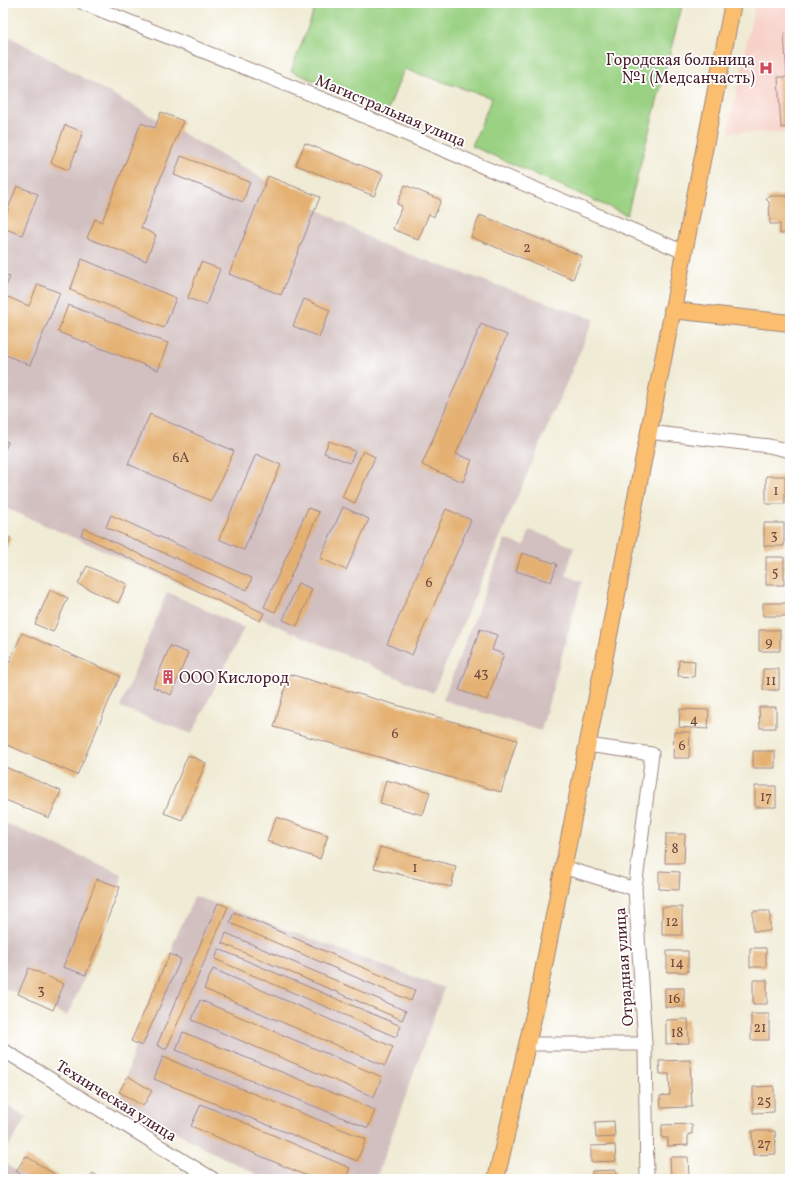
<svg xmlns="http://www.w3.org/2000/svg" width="793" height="1182" viewBox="0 0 793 1182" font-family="Vollkorn,serif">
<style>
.built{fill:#f7d1c8}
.industrial{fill:#d2bfc0}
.green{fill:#9ad182;stroke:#727856}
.building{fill:#e4b172}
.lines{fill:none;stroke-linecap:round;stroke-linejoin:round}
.minor-casing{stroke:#9d8580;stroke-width:15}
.major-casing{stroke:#9d8580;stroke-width:18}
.minor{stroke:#fff;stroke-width:13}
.major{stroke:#fabe6e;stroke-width:16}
.labels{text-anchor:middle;stroke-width:3.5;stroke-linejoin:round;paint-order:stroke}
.number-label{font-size:14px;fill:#70443d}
.poi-label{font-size:16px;fill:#4a1f2b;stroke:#fff;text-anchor:end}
.street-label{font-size:16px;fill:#4a1f2b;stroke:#fff}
</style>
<rect width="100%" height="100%" fill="#fff"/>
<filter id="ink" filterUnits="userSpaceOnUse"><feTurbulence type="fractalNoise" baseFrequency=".025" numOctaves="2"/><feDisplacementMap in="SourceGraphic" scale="8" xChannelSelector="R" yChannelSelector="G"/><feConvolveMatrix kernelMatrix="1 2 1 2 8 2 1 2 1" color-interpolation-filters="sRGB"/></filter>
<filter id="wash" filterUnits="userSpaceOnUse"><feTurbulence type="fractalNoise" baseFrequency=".012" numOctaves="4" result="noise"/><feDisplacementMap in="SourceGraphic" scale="16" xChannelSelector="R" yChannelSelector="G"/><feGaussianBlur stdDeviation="0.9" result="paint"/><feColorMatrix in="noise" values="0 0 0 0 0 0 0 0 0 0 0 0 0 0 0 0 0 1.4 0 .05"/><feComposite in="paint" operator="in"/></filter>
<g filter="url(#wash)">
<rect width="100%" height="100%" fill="#f0ebd4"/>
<path class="built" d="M755,3H790V133L728,132Z"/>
<path class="industrial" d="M3,33L380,244L594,319L433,693L3,507Z
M530,530L574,547L566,575L582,582L541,731L443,700L505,539L524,546Z
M167,592L244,628L192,734L120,707Z
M3,822L122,874L120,887L86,975L67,1016L3,987Z
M195,896L444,988L376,1179H266L204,1148L120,1099L137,1039L172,957L173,943Z
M3,1102L27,1117L3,1155Z
M26,1156L62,1179H3V1162L16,1171Z"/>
<path class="green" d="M317,3H683L627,215L472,146L492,98L404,69L387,112L291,71Z"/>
<g id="blocks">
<path class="building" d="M784,33H790V127L781,128L778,77H787Z
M161,112L183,121L141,228L156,235L146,261L87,238L95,219L102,222L141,123L155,128Z
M65,125L83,132L69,170L51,163Z
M305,143L383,174L374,196L296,165Z
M181,156L250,182L243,202L174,175Z
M268,176L320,197L281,295L229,274Z
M405,185L441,200L434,217L429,214L418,240L393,229L402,206L397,204Z
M17,186L38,194L22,235L3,228V222Z
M771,196H790V233L780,234V224H770L769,202L766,199Z
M480,215L582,256L573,279L471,237Z
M82,259L176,298L164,328L70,290Z
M201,262L220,269L206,305L188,298Z
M3,274L10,277L3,293Z
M38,284L60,293L30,365L3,354V310L8,297L29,306Z
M304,299L330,310L319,337L293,326Z
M68,305L168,343L158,370L58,332Z
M481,324L507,335L456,454L472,460L463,482L422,465Z
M150,414L234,451L211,501L128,464Z
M3,440L8,442L3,454Z
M329,441L355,451L350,463L324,453Z
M363,451L375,457L355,503L342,497Z
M256,454L281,465L244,550L219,539Z
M766,476H785V504H766Z
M343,507L369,519L346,570L320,558Z
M308,508L319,512L275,612L264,607Z
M446,509L471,520L412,655L387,644Z
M111,515L252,578L247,590L106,527Z
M764,523H784V546H764Z
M84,528L264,613L260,621L81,535Z
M3,535L11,538L3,555Z
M522,553L557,564L551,582L516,571Z
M766,557H784V585H766Z
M87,566L127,584L118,603L78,584Z
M298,583L312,589L297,626L283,620Z
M50,590L68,598L53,632L35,624Z
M763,603H788V616H763Z
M480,629L497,635L492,650L504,654L487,700L459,690Z
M759,630H780V651H759Z
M22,633L120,676L77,775L3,743V676Z
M170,646L188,653L171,695L153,687Z
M679,660L695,661L694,677L678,676Z
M763,669H779V690H763Z
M289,674L517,740L501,792L274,727Z
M759,707H776V728H760Z
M680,709L709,710L708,729L679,727Z
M674,732H690L689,758H673Z
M753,751H775V768H753Z
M188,755L206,763L182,820L164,813Z
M3,766L61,791L49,818L3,799Z
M386,780L430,792L423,815L380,803Z
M755,786H776V807H755Z
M276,817L328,835L320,859L267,841Z
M666,834H685L684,863H665Z
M380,847L456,866L451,887L374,868Z
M659,871L680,872L679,890L659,889Z
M97,879L120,887L86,975L63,967Z
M218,903L228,907L166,1050L157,1045Z
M662,907H682V935H662Z
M753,911H770V931H753Z
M234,912L415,990L411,1001L230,923Z
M226,933L406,1011L402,1020L222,943Z
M750,948H766V967H750Z
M219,949L401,1026L396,1037L215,959Z
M667,951H688V972H667Z
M170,954L181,959L142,1046L131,1041Z
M29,968L64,984L53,1010L18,994Z
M213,969L393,1047L385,1066L204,989Z
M753,980H767V1004H753Z
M665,988H684V1007H665Z
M200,1000L382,1077L374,1097L192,1020Z
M751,1014H769V1040H751Z
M688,1019L689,1043L666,1044V1020Z
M183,1032L375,1110L368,1128L176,1050Z
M163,1057L366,1139L357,1161L154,1079Z
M690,1060L692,1107L661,1108L660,1096L670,1095L669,1074H660L659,1061Z
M128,1076L152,1091L143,1106L119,1092Z
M774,1086V1112L753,1113V1087Z
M201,1104L350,1168L345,1179H314L191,1126Z
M614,1121L615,1137L596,1138L595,1122Z
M692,1124V1134H688V1145L668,1146V1138H662V1125Z
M752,1131H775L776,1154L753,1155Z
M615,1145L616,1161L591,1162V1146Z
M26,1156L62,1179H28L16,1171Z
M670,1157H688L689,1177H671Z
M616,1170V1179H592V1171Z
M93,1173L102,1179H89Z"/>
</g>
</g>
<g filter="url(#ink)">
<use href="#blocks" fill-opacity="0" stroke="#9d8580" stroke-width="1"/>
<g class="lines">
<defs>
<path id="minor" d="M83,3L340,106L684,252
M648,432L769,446L790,451
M587,745L652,754L635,889L645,1044L647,1179
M563,867L635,889
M527,1044H645
M3,1050L213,1179"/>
<path id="major" d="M672,310L790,323
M496,1179L538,997L733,3"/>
</defs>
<use href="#minor" class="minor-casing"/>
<use href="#major" class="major-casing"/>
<use href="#minor" class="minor"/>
<use href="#major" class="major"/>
</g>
</g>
<defs>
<symbol id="hospital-bare" viewBox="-9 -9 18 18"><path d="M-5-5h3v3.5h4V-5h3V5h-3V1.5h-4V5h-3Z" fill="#d1495b" stroke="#fff" stroke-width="2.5" paint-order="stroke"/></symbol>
<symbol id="building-bare" viewBox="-9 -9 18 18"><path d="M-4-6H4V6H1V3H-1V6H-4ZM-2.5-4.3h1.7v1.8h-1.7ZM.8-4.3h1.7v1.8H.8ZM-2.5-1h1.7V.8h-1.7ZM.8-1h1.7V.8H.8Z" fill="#d1495b" stroke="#fff" stroke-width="2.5" paint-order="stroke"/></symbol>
</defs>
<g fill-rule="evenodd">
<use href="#hospital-bare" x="756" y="58" width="20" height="20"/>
<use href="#building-bare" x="158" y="667" width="20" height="20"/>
</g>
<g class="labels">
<g class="number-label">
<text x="527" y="252">2</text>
<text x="181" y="462">6А</text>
<text x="776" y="495">1</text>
<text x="774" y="539">3</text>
<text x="775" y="576">5</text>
<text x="429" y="587">6</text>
<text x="769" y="646">9</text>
<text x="481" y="677">43</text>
<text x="771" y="685">11</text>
<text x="694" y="724">4</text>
<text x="395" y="738">6</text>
<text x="682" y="750">6</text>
<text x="766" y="801">17</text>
<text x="675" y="853">8</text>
<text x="415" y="872">1</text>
<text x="672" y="926">12</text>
<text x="677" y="967">14</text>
<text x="41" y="994">3</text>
<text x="674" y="1003">16</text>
<text x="760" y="1032">21</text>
<text x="677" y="1037">18</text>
<text x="764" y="1105">25</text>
<text x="764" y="1148">27</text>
</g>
<g class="poi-label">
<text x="755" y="65">Городская больница<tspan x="755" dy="18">№1 (Медсанчасть)</tspan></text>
<text x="179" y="683" text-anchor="start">ООО Кислород</text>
</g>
<g class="street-label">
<text transform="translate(391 110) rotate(23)" y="6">Магистральная улица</text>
<text transform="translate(623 967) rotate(-94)" y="6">Отрадная улица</text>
<text transform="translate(117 1100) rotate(32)" y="6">Техническая улица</text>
</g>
</g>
<rect width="793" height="1182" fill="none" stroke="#fff" stroke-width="16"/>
</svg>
